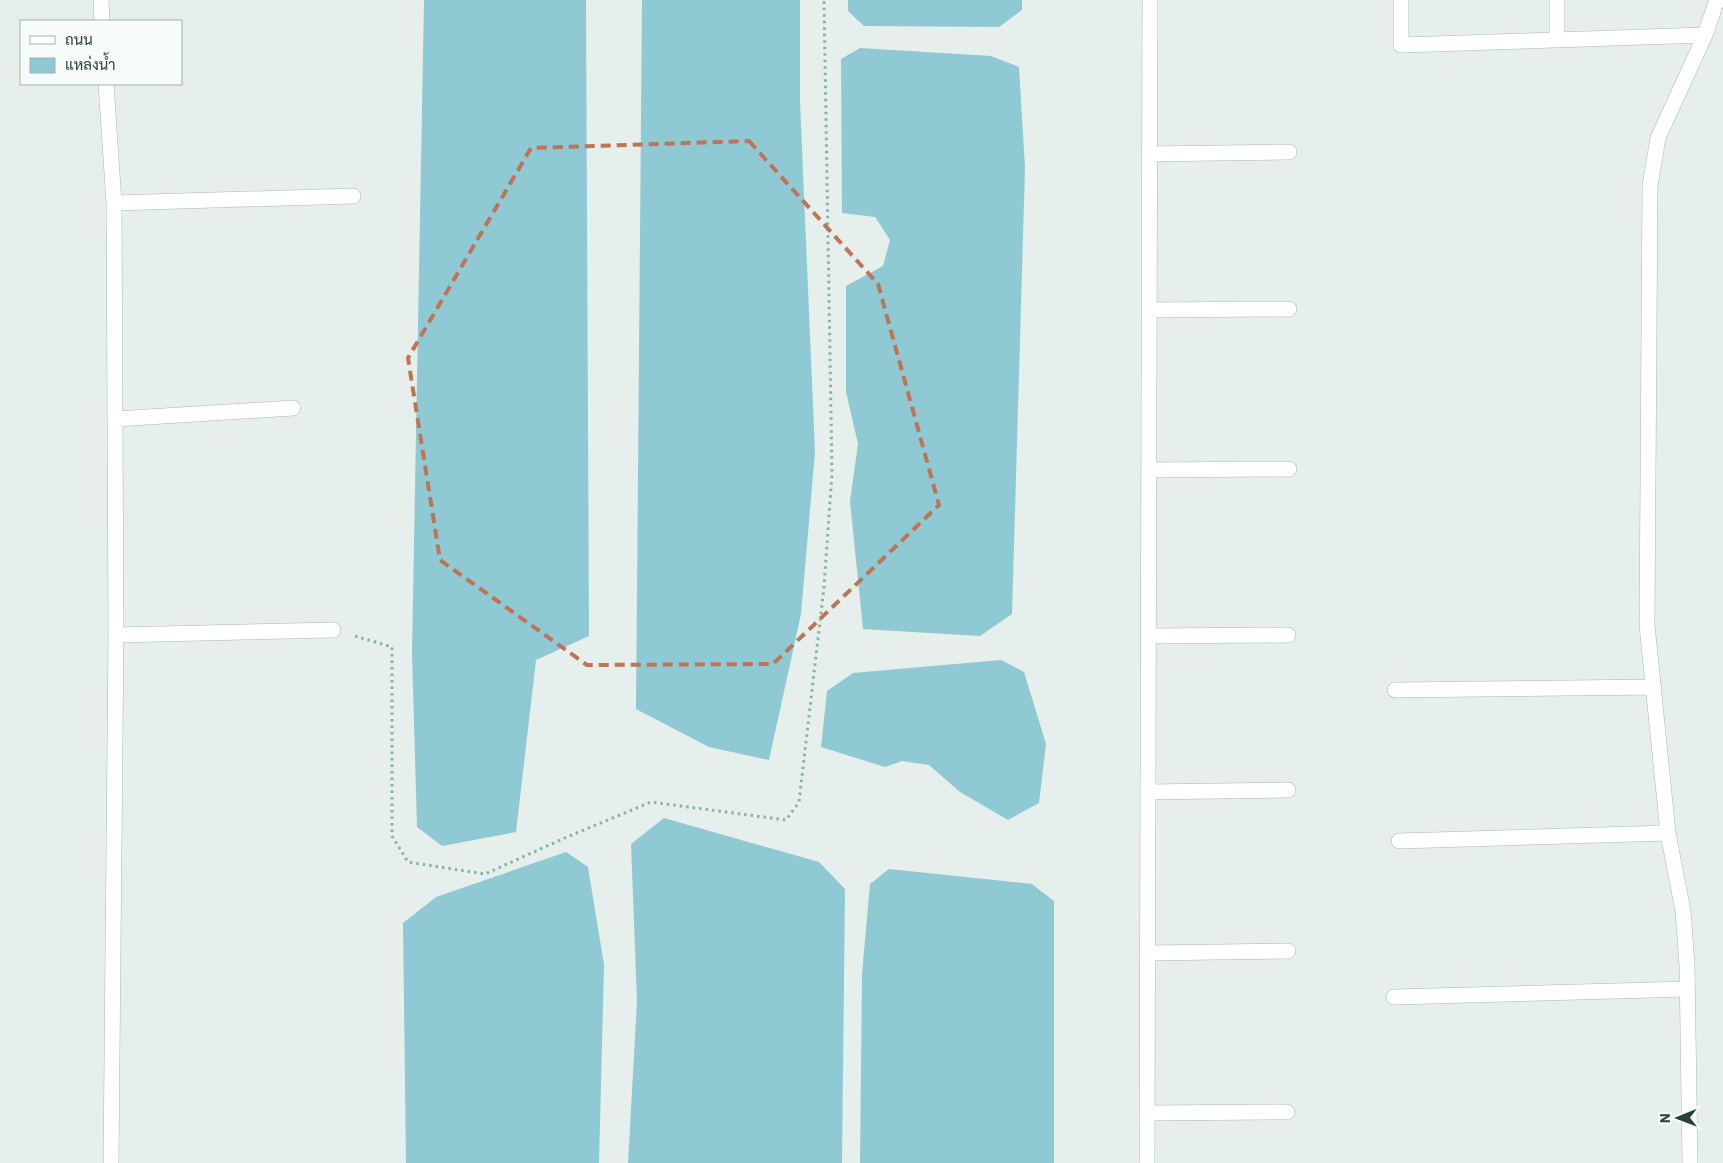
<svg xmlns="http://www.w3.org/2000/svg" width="1723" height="1163" viewBox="0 0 1723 1163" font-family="'IBM Plex Sans',Sarabun,sans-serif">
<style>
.water{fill:#8ec9d4}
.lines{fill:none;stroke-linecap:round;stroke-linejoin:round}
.minor-casing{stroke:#a8b8b2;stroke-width:16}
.path{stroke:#86b3a5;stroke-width:3;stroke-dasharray:2.5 4;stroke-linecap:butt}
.minor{stroke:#fff;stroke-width:15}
.marked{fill:none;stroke:#c07456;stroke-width:4;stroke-dasharray:10 6;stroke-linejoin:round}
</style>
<rect width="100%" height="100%" fill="#e6efeb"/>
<path class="water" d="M424,0H586L589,636L536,660L516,832L442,846L417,827L412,652Z
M642,0H800V102L815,452L801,614L769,760L709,747L636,709Z
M848,0H1022V10L999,27L864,26L848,11Z
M860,48L991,56L1019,67L1025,168L1012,614L980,636L863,629L850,501L858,444L846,392V286L883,266L890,240L875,217L842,213L841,59Z
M1001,660L1024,672L1046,744L1039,803L1008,820L960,792L929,765L902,761L885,767L821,747L827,691L853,673Z
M664,818L819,862L845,889L842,1163H628L637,1001L631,844Z
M566,852L588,867L604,965L599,1163H406L403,923L436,897Z
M889,869L1032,884L1054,901V1163H860L862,974L870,884Z"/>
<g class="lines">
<defs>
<path id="minor" d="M101,0L102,21
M1401,0V45L1705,35
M1557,0V40
M106,84L114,203L116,635L111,1163
M1149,154L1289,152
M114,203L353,196
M1149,310L1289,309
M115,419L293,408
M1149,470L1289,469
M116,635L333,630
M1149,636L1288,635
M1395,690L1654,687
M1148,792L1288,790
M1399,841L1668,833
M1148,953L1288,951
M1394,997L1687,989
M1147,1113L1287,1112
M1147,1163L1150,0
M1690,1163L1687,965L1683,911L1668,833L1647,625L1650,186L1658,138L1705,35L1717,0"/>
</defs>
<use href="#minor" class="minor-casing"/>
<path class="path" d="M355,636L392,647V836L408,862L485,874L567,837L651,802L786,820L799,802L824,587L832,473L824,0"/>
<use href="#minor" class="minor"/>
</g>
<path class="marked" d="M749,141L878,284L939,505L773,664L587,665L440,560L408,358L531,148Z"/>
<rect x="20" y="20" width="162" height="65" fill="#f7fbf9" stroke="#a3b1ad"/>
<rect x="30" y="36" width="25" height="8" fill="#ffffff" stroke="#a3b1ad"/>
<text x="65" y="45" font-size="15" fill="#24423a">ถนน</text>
<rect x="30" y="58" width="25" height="15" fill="#8ec9d4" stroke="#a3b1ad"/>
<text x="65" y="70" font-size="15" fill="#24423a">แหล่งน้ำ</text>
<g transform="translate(1678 1118) rotate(269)" stroke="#f7fbf9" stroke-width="4" paint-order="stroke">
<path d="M0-4L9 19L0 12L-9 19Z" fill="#24423a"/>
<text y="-8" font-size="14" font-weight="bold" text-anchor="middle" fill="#24423a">N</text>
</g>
</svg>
